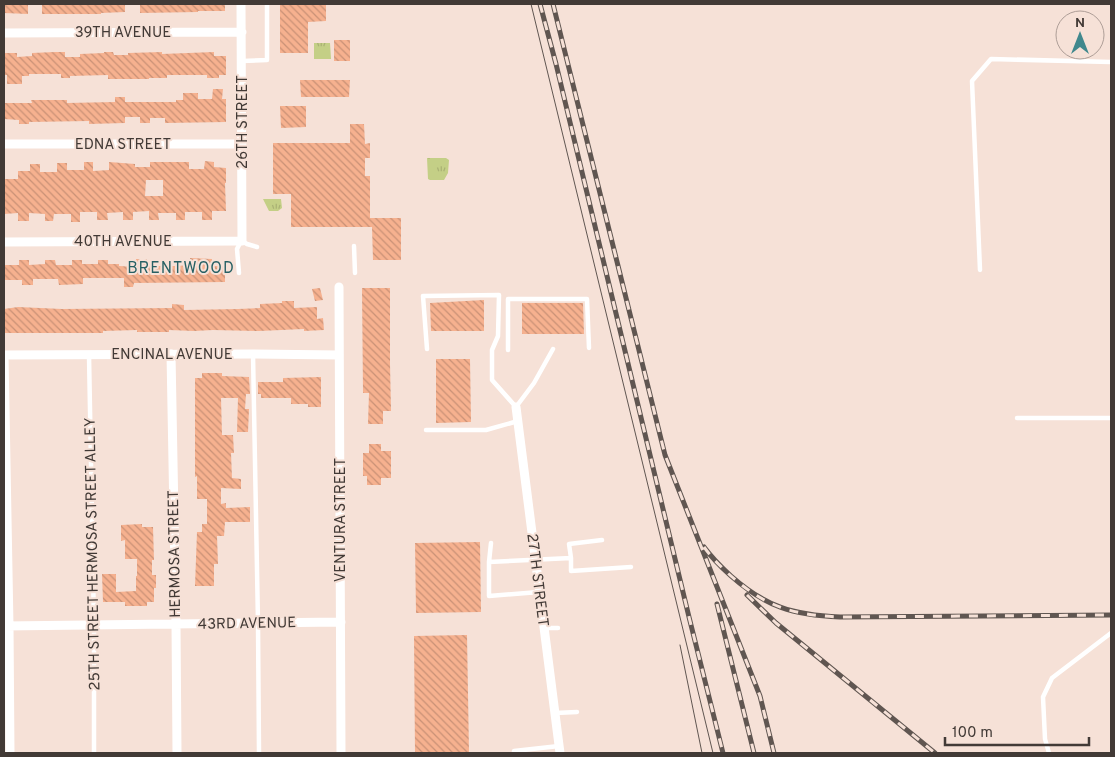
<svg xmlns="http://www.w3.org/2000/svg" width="1115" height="757" viewBox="0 0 1115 757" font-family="Overpass,sans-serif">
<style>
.park{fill:url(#park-tufts)}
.building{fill:url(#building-back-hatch);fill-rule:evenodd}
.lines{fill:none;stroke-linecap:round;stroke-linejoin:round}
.service{stroke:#fff;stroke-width:4.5}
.minor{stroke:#fff;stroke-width:9}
.tram{stroke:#605651;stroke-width:1}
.rail-casing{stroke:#605651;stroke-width:5}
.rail{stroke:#f6e1d7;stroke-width:3;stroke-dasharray:9;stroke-linecap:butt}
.labels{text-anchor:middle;stroke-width:4;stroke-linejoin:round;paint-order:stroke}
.street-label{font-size:15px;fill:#423a36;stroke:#f6e1d7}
.neighbourhood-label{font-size:16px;letter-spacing:1px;fill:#266064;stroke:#f6e1d7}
</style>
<defs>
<pattern id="park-tufts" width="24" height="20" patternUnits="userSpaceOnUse" patternTransform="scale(1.25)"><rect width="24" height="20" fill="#c4cf86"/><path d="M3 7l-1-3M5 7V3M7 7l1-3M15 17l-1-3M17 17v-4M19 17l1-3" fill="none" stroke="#aab274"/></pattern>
<pattern id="building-back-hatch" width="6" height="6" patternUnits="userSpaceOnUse" patternTransform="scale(1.25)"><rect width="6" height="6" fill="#f6b18f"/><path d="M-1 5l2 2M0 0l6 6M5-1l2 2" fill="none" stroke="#c99176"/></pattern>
</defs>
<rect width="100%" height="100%" fill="#f6e1d7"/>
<path class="park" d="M314,43H330L331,59H314Z
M427,158H446L449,160L448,173L444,180H430L428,179Z
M263,199H281L282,208L278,211H269Z"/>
<path class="building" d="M4,4H28V14L4,13Z
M42,4H125V12L101,13V14H42Z
M140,4H225V11H198V12L140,13Z
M280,4H326V21L308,22V53H280Z
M334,40H350V61H334Z
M55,52H65V57H80V54L104,53V52H113L114,55H128V53L162,52V54L214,52V56H226V75H219V78H207V75H167V78H149V79H108V75L70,76V78H61V74H29V76H22V84H7V75H4V53H17V57L32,56V53Z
M300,80H350L349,97H301Z
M213,89H223L222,99H226V122L165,123V118H150V123H140V117H125V123L89,124V121L29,122V124H19V120L4,119V103H32L31,100H67V103L115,102V97H125V102H176V100H183V93H198V99H212Z
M280,106H306V127L281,128Z
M350,124H364L365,144L370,143V158H365V176H370V218H401V260H373L372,227H291V194H273V143H350Z
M205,161L214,162V167L226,168V183H225L226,211H212V220H202V212H185V220H176V213H158L159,220H149V211L133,212V220H123V212L107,213L108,220H97V212H80V222H71V214H54L53,221H45V214L29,213V221H18V213L4,214V179H18V171H30V164H40V172H57V163H67V170H84V162H93V171L109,170V162L135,164V167H150V162H189V169H204ZM146,180H163V196H145Z
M190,258L212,259V266H225V282L134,283L133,287H124V278H83V284L59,285L58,279H33V285H22V280H4V265H19V260H29V265L45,264V260H55L56,265H72V260H82V264H98V260H108V264H119V266L136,267V259H147L146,266H177L190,265Z
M320,288L323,300L315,301L312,289Z
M362,288H390V364L391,411H383V424H368L369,393H363Z
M484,300V331H431L430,303Z
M282,301H294V308L317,307V319L323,318L324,330L304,331V329L259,331L213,330L194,331L169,330V332H137V330L103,331V333H5V328H4V309L18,307L62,309L172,308V304L184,305V310L238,309L260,308V304L282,303Z
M522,303H583L584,334H522Z
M436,359H470L471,422L436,423Z
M202,373H222V376L249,377L250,394H246L245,409H249L248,432H237L238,398H221L222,435H233L234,453H231L232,478L241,479V489L221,488V504L226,503V508L250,507V522H225L224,536H217L218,564H214V586H195L197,532H202V524H207V499H197V476L195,477V378H202Z
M321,377V407H308V404H291V398H261V394H258V382H283V378Z
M369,444H381V451H391V478H381V485H367V476H363V453H369Z
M142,524V527H153L154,560H152V575H156V588H154V602H147V606H125V602H103L102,574H116V592L136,591V576H137V559H125V540L121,541V525Z
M480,542L481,612L416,613L415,543Z
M467,635L469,753H415L414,636Z"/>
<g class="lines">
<path class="service" d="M242,61L267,60V4
M242,241L247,244L257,247
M354,246L355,273
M980,270L972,81L991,59L1111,62
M239,273L237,249L241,241
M427,349L423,296L499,295L498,336L492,350V380L516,407L534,383L553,349
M508,350V299H587L589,348
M253,354L258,623L259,753
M89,355L94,625V753
M1017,418H1111
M426,430H486L518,421
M491,543L489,562L571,558L569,544L602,540
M571,558V571L631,567
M489,562V596L539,592
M544,628H558
M555,713L577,712
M514,753V751L559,746
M1049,753L1045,739L1043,697L1052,678L1111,633"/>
<path class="minor" d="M4,33L242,32
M4,144H242
M4,242L242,241L241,4
M339,287L341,753
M171,354L176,624L177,753
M4,355L9,626L10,753
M4,355L253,354L339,355
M516,407L560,753
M4,626L341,622"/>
<path class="tram" d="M531,4L713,753
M680,645L702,753"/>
<defs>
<path id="rail" d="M540,4L556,64L689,617L723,753
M553,4L665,455L760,696L774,753
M704,547C712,558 721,567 731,576C766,607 793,615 840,617L1111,615
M747,595L776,623L935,753
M717,604L754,753"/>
</defs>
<use href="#rail" class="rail-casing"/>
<use href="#rail" class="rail"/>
</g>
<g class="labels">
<g class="street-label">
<text x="123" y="37">39TH AVENUE</text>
<text transform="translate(242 122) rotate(-90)" y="5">26TH STREET</text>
<text x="123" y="149">EDNA STREET</text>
<text x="123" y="246">40TH AVENUE</text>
<text x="172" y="359">ENCINAL AVENUE</text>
<text transform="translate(340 520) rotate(-90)" y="5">VENTURA STREET</text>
<text transform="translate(92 554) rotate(-91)" y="5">25TH STREET HERMOSA STREET ALLEY</text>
<text transform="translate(174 554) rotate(-91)" y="5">HERMOSA STREET</text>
<text transform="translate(538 580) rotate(83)" y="5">27TH STREET</text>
<text transform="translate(247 623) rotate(-1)" y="5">43RD AVENUE</text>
</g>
<g class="neighbourhood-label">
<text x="181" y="273">BRENTWOOD</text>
</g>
</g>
<rect width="1115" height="757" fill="none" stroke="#423a36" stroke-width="10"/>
<g transform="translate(1080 35)"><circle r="24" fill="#f6e1d7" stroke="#ae9e97"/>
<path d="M0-4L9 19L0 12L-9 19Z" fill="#40888d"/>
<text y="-8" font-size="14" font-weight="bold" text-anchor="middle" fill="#423a36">N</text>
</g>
<path d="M945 737v8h144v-8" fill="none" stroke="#423a36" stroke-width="2.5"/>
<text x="952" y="737" font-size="15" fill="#423a36" stroke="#f6e1d7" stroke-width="4" paint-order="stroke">100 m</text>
</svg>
